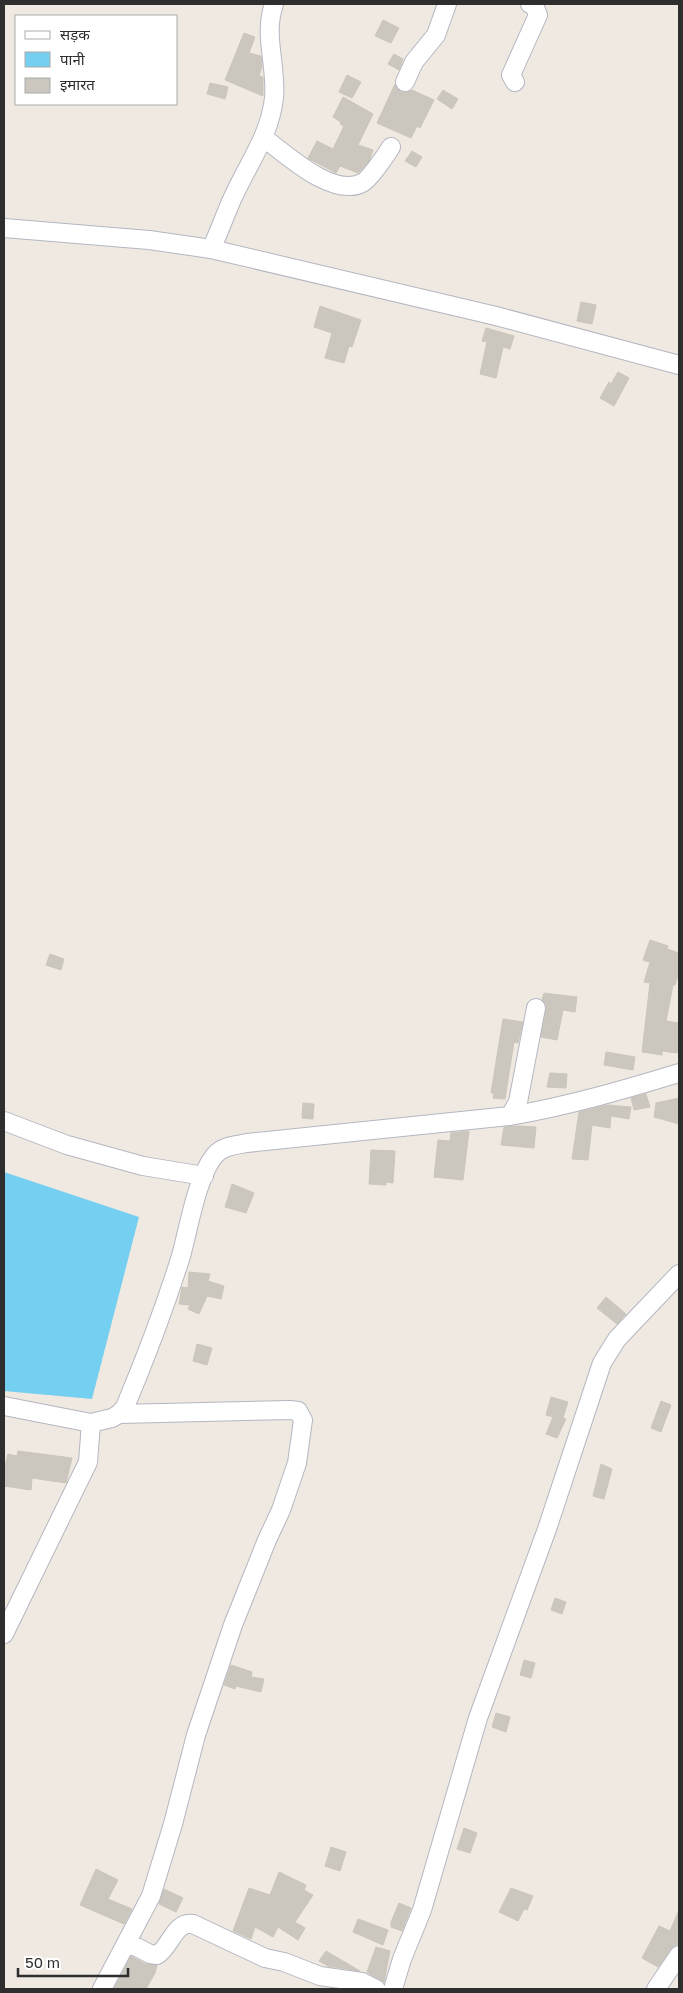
<svg xmlns="http://www.w3.org/2000/svg" width="683" height="1993" viewBox="0 0 683 1993" font-family="'Golos Text','Noto Sans Devanagari',sans-serif">
<style>
.water{fill:#75cff0}
.building{fill:#cbc7bf;stroke:#cbc5ba}
.lines{fill:none;stroke-linecap:round;stroke-linejoin:round}
.minor-casing{stroke:#b4b7c1;stroke-width:20}
.minor{stroke:#fff;stroke-width:18}
</style>
<rect width="100%" height="100%" fill="#efe9e1"/>
<path class="water" d="M4,1172L139,1217L92,1399L4,1391Z"/>
<path class="building" d="M383,20L399,28L391,43L375,36Z
M244,33L255,37L249,53L261,56L262,66L259,76L263,77V96L225,80Z
M394,54L403,59L399,70L388,64Z
M347,75L361,82L352,98L339,92Z
M210,83L228,87L225,99L207,94Z
M395,84L401,92H407L412,90L434,100L420,128L417,126L411,138L377,123Z
M443,90L458,99L452,109L437,99Z
M343,97L373,114L358,145L373,150L369,161L358,173L340,166L336,173L308,158L317,141L333,149L344,126L340,124L341,122L333,117Z
M412,151L422,157L416,167L405,161Z
M581,302L596,305L592,324L577,321Z
M320,306L361,320L352,347L349,346L344,363L325,358L332,333L314,327Z
M486,328L514,336L510,349L503,347L496,378L480,374L487,342L482,341Z
M618,372L629,378L614,406L600,398L609,382L611,384Z
M650,940L668,946L667,949L679,953V972L675,985H673L666,1021L679,1023V1047L677,1053L662,1051V1055L642,1052L650,983L644,982L650,962L643,960Z
M50,954L64,959L61,970L46,965Z
M544,993L577,997L575,1012L563,1010L557,1040L541,1037L546,1010V1004L542,1000Z
M503,1019L523,1022L518,1043L514,1042L505,1099L493,1098L494,1093H491Z
M606,1052L635,1057L633,1070L604,1065Z
M550,1073L567,1074L566,1088L547,1087Z
M646,1094L650,1107L634,1110L631,1098Z
M679,1098V1124L654,1117L656,1103Z
M303,1103L314,1104L313,1119L302,1118Z
M607,1105L631,1107L629,1119L611,1116L610,1128L592,1125L588,1160L572,1159L579,1112Z
M517,1126L536,1127L534,1148L501,1145L504,1127Z
M469,1131L463,1180L434,1177L438,1140L450,1141L451,1133Z
M371,1150L395,1151L393,1183L386,1182V1185L369,1184Z
M232,1184L254,1193L246,1213L225,1207Z
M189,1272L210,1274L208,1281L224,1286L221,1299L207,1296L199,1314L188,1309L190,1305L179,1304L182,1287L188,1288Z
M606,1297L626,1314L617,1324L597,1308Z
M197,1344L212,1348L207,1365L193,1361Z
M551,1397L568,1402L563,1418L566,1419L557,1438L546,1434L553,1417L546,1415Z
M661,1401L671,1405L661,1432L651,1428Z
M18,1451L72,1458L66,1483L32,1478L31,1490L4,1486V1470L8,1454L17,1456Z
M601,1464L612,1469L604,1499L593,1496Z
M555,1598L566,1602L562,1614L551,1610Z
M524,1660L535,1663L531,1678L520,1675Z
M231,1665L252,1672L251,1677L264,1679L261,1692L236,1686L235,1689L224,1685Z
M496,1713L510,1717L506,1732L492,1727Z
M464,1828L477,1833L470,1853L457,1849Z
M331,1847L346,1852L340,1871L325,1866Z
M96,1869L118,1880L108,1899L132,1909L124,1924L80,1905Z
M279,1872L306,1885L304,1890L313,1895L295,1922L305,1928L298,1940L278,1927L273,1937L255,1927L251,1939L233,1931L249,1888L270,1895Z
M511,1888L533,1896L527,1910L524,1909L518,1921L499,1912Z
M164,1889L183,1898L176,1912L159,1904Z
M399,1903L411,1908L402,1931L391,1927V1922Z
M679,1910V1943L671,1949L658,1967L642,1958L659,1926L670,1931Z
M358,1919L388,1930L383,1945L353,1932Z
M376,1947L390,1951L384,1982L367,1972Z
M326,1951L360,1971L328,1966L319,1961Z
M131,1956L145,1964L157,1965L155,1973L146,1989H114Z"/>
<g class="lines">
<defs>
<path id="minor" d="M405,82L414,62L436,35L447,4
M515,82L511,75L538,15L534,5L530,4
M264,138C287,155 333,198 362,183C369,180 386,155 391,147
M4,228L149,240L211,249L496,316L679,365
M211,249C220,231 226,211 235,193C250,161 270,134 274,98C277,66 263,35 274,4
M510,1116L518,1102L536,1008
M4,1121L67,1145L143,1166L204,1176
M4,1406L91,1423L112,1418L119,1414L125,1407C146,1357 165,1307 181,1256C189,1227 197,1176 215,1155C223,1146 236,1145 247,1143L510,1116C568,1106 623,1090 679,1073
M4,1634L88,1462L91,1423
M127,1942L150,1954L157,1955C171,1947 174,1921 193,1924L265,1958L284,1962L320,1976L362,1982L376,1989
M102,1989L151,1896L173,1824L196,1735L233,1625L267,1540L281,1510L297,1463L303,1420L298,1411L290,1410L119,1414
M393,1989L402,1959L422,1910L478,1718L547,1529L602,1363L617,1339L679,1274
M656,1989L679,1955"/>
</defs>
<use href="#minor" class="minor-casing"/>
<use href="#minor" class="minor"/>
</g>
<rect width="683" height="1993" fill="none" stroke="#2e2e2e" stroke-width="10"/>
<rect x="15" y="15" width="162" height="90" fill="#ffffff" stroke="#ababab"/>
<rect x="25" y="31" width="25" height="8" fill="#ffffff" stroke="#ababab"/>
<text x="60" y="40" font-size="15" fill="#2e2e2e">सड़क</text>
<rect x="25" y="52" width="25" height="15" fill="#75cff0" stroke="#ababab"/>
<text x="60" y="65" font-size="15" fill="#2e2e2e">पानी</text>
<rect x="25" y="78" width="25" height="15" fill="#cbc7bf" stroke="#ababab"/>
<text x="60" y="90" font-size="15" fill="#2e2e2e">इमारत</text>
<path d="M18 1968v8h110v-8" fill="none" stroke="#2e2e2e" stroke-width="2.5"/>
<text x="25" y="1968" font-size="15" fill="#2e2e2e" stroke="#ffffff" stroke-width="4" paint-order="stroke">50 m</text>
</svg>
